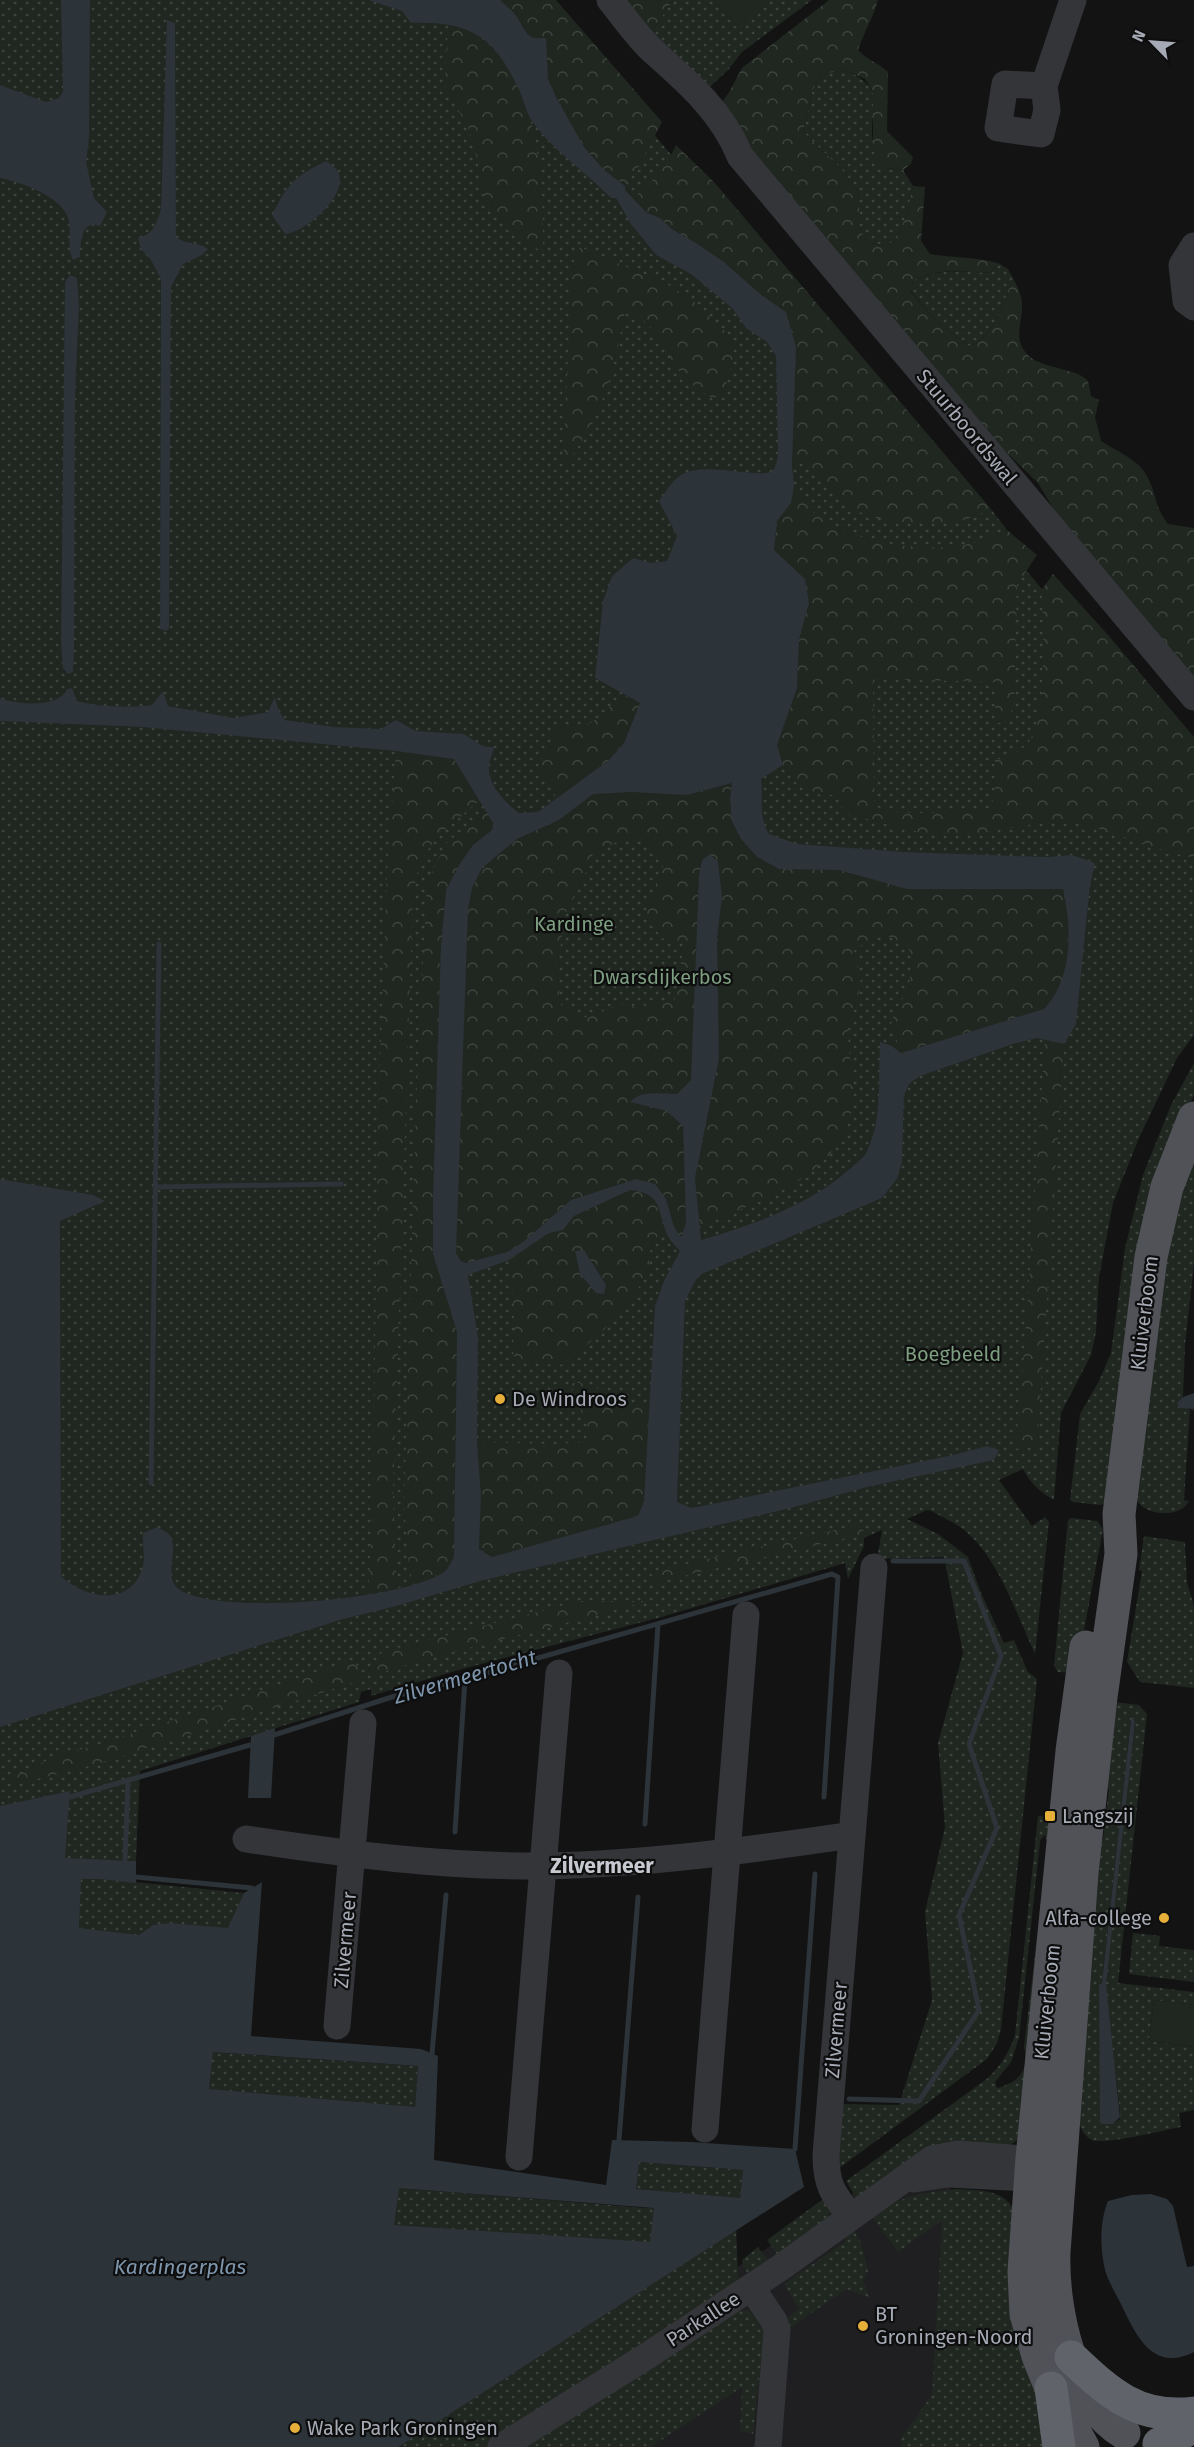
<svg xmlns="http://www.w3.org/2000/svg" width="1194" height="2447" viewBox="0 0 1194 2447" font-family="'Fira Sans',sans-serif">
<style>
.built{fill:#1f1f21}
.grass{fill:url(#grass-dots);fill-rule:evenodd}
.forest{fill:url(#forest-crowns);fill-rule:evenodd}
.pitch{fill:#1f2720}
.water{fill:#2c3339;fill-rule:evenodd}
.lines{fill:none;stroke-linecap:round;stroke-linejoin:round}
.stream{stroke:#2c3339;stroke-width:5}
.minor{stroke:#343539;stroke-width:27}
.major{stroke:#505258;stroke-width:33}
.highway{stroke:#61636a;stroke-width:33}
.poi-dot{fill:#e6af3a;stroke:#0e0e0f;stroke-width:2}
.labels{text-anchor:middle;stroke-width:4.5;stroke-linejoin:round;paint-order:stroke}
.street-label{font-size:20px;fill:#a5aab4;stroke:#0e0e0f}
.park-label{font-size:20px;fill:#7d9e80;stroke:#0e0e0f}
.poi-label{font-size:20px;fill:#a5aab4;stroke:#0e0e0f;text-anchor:start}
.water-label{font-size:21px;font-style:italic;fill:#7e96ad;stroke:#0e0e0f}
.neighbourhood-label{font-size:21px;font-weight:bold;fill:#c6c9d0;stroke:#0e0e0f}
</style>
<defs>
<pattern id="grass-dots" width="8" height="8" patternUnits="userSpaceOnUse" patternTransform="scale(1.5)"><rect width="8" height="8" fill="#1f2720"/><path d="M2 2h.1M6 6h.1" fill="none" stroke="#3d443e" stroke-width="1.8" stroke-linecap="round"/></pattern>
<pattern id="forest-crowns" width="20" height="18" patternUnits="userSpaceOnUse" patternTransform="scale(1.5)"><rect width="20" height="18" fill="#1f2720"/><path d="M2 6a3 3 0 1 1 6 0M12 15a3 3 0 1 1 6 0" fill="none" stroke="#3d443e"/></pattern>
</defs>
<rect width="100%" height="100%" fill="#131314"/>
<path class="built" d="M917,2153L986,2227L995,2447H453Z"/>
<path class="grass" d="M0,0H539L978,514L991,509L1007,530L996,535L1194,768V1035L1177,1058L1139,1138L1113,1203L1099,1277L1096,1332L1091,1355L1061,1413L1054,1500C1041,1493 1030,1483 1023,1469L999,1480L1032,1526L1045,1517L1049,1522L1035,1654C1017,1615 998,1557 964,1530C954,1522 942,1517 931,1511L927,1510L907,1519L938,1534L968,1557L981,1593L1004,1643L1014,1640L1028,1672L1037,1679L1001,2029L997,2043L987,2059L838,2169L843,2104L899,2105L932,2000L925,1912L945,1827L938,1743L963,1653L944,1557L877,1559L882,1530L864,1538V1546L848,1579L845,1563L658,1618L462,1669L371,1696V1689L361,1692L359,1702L140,1771L136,1861L116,1860L114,1880L244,1893L236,1912L225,2053L418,2066L415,2107H412L411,2189L647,2208L693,2195L635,2189L639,2162L743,2170L740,2198H735L738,2276L742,2282L739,2311L748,2310L765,2328L753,2434L740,2431L742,2387L651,2447H0Z
M673,0H812L742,52L728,70L702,94L650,34Z
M845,70C891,91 867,106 873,144C874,152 882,162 887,168L903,170L913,186L907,214L895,242C886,244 876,247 868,241C853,230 863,206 857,191C846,168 820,151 803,131L813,89L822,74Z
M998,263L1008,269L1013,278C1003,302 996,337 969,346L935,320L910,290L914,280C937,268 966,272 991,273Z
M1194,1063V1096L1182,1119L1106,1503L1100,1505L1073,1502L1070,1500L1080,1414L1099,1381L1111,1353L1125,1248L1143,1175L1171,1105Z
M1194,1148V1264L1185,1345L1183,1397L1178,1403L1190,1410L1194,1409V1411L1190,1410L1184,1500L1189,1501C1180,1519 1144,1516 1136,1499L1163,1254Z
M1071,1518L1097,1521L1103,1529L1076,1673L1058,1672L1054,1666L1068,1520Z
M1144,1536L1185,1542L1187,1582L1194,1606V1688L1140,1682L1127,1662L1142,1571L1139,1570Z
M1106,1701L1139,1705L1147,1714L1118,1983L1194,1992V2005L1154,2000L1149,2041L1194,2047V2110L1179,2113L1181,2127C1164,2130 1105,2145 1092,2140C1084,2136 1080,2128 1079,2121L1098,1839H1103L1109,1789L1104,1787ZM1131,1719H1135V1722L1105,1984L1120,2112V2119L1113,2124L1100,2120L1102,1984Z
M1038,1816L1052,1817L1020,2138L1006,2148L856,2198L846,2181L988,2078C1001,2065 1009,2053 1015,2035ZM1044,1835L1048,1842L1024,2048C1030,2070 1018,2083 997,2088L995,2082L1011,2062L1019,2038L1040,1841Z
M1133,1933L1160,1936L1159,1946L1194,1950V1982L1129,1974Z
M956,2189C979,2191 1002,2188 1014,2210L1051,2447H902L901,2438L932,2395L942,2220L898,2252L873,2218C902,2194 920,2194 956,2189Z
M826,2197L831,2209L827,2221L779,2257L767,2240Z
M853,2230L860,2240L868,2271L863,2280L869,2298L847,2289L787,2330L784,2320L799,2309L784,2284L846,2241L844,2236Z
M758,2247L770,2263L750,2277L743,2266L742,2260Z"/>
<path class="forest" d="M500,0H556L662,122L638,168L625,186L604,170L584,147L556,97L548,79L546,38C525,40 527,31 517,17C513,11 505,5 500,0Z
M620,0H673L650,34Z
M829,0H878C873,18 864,32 858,50C867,60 879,63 888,72L887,131L913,157L911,164L903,170L887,168L877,162L873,147V92L865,79L845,70L822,74L813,89L803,131C820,151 846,168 857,191C863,206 854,231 868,241C876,247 886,244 895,242L907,214L913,186L925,187L921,241L930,254C953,258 976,257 998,263L991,273C966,272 937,267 914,280L910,291L935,320L969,346C996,337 1003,302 1013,278C1017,286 1022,295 1022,304C1023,324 1011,340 1030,357C1042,368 1084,370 1088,382C1090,386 1090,392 1091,396L1099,400L1095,417L1101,441C1116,451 1138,459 1147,476C1157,494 1154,507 1168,524L1194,528V677L1057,515L1038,483L999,445L750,151L718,107L728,94L742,68Z
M448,23C538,45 544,176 543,251L525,244L509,231L483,194L477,158L468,127L445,87Z
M676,145L714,182L991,509C984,512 977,516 970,518C941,526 878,526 853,508C834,496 821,474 804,460L792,465L796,347L786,312L760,294L740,274L696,243L673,230L660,218L647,213L632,199C651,183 666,168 676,145Z
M580,247L667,284L692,300L730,336L734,352L726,386L714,399C701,392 691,385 681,373C664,353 654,316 625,312C617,353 607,401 584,437C578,448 570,458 563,468L572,266Z
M792,479C797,492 806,508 818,516C853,542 921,553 963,545C978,543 993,535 1007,530L1037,555L1017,585L1014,702L1009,720L995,724V682L873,679L874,806L891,812L927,813L991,808L995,789V760C1006,757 1021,752 1028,743C1046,722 1045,620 1041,591L1053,574L1108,635L1194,737V858L1168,852L1103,830L1073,822L1041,823L974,834L930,835L851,815L843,811L840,795H820L793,781L783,765L777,745L797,688L799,639L804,622L774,550L777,521L791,503L794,485Z
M622,694L641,703L624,743L609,760L557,799L547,780L537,769L553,737L552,724C587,736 600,717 622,694Z
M396,751L454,759L480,800L438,836L420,861L413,893L393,1493L396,1571L400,1587L368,1594L373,1504L378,1126L387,872Z
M732,783L730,799L779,869L839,870L907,889H1063C1071,929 1073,978 1045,1009L901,1053L891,1024L895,1011L909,988L911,960L908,945C879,931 876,932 852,953C866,979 860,987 853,1014C851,1019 848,1026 848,1031C848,1060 859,1089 850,1118C831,1181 754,1204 699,1225L695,1178L719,1058L717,938L722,897L718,862L710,854L699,876L691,1081L677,1094H650L638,1105L667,1111L683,1126L686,1223L681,1237C667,1223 672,1198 655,1185C651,1182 642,1181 636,1179L507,1252L466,1263L461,1261L456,1253L468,909L472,888L482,869L517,839L559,820L593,794L632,792L687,795ZM646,839L657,852L663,866L644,916L666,942L685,940L674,1002L647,1004L642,1009L620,1004L587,1018L561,1005L556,962L561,944L563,918L584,878L592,854L617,842Z
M487,812L493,823L492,830L473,845L441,946L433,1196V1254L457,1332L454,1557L445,1571L414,1586L409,1568L404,1506L416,1105L427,882L446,843Z
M1045,1040L1064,1044L1037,1445L1015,1449L1025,1342Z
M630,1190C660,1193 660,1209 666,1234L658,1235C655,1240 652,1246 650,1252C649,1258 650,1265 648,1270C632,1308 592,1343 559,1366L518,1360L513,1355L514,1311L509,1260L549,1233L563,1230L574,1216Z
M570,1383H585L630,1403L651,1405L644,1501L638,1516L492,1557L479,1549L481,1496L477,1442L558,1444L583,1442L590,1433Z
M857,1525L864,1531V1534L654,1583L651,1572Z
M580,1601H650L419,1661L371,1676L374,1664L382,1652Z
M353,1661L358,1666L362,1680L97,1764L13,1785L7,1780L58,1755L97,1745Z"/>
<path class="pitch" d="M713,0H765L736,27Z
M1154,2000L1194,2005V2047L1149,2041Z"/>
<path class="water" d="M61,0H90L89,138L86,162L94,198L107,212L100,226C80,220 81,242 80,257L73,260C66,247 72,231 68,218C61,196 20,182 0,178V85L46,102L59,98L63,91Z
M368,0H500C506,6 513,11 517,17C527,32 525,40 546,38L548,79L556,97L584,147L604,170L625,186V190L647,213L660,218L673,230L696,243L724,262L760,294L786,312L796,347L792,465L794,485L791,503L777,521L774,550L805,579L809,603L799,639L797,688L777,745L783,765L761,779C764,803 757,811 769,834L797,844L905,852L1047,857L1072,855L1095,863L1090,885L1076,1024L1064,1044L1037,1038L1013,1044L920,1076L909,1084L904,1095L902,1162L897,1179L882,1198L702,1274L695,1281L685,1301L677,1502L692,1508L953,1455L987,1446L999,1450L994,1460L867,1487L791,1508L484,1580L393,1607L343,1619L0,1727V1179L93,1195L105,1201L60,1221L61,1576C85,1599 133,1608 143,1565C145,1559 142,1543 143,1533L157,1527C161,1529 166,1531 169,1534C181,1549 161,1578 180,1590C223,1616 403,1600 444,1572C448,1569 451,1562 454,1557L457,1332L433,1254V1196L441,946L446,890L459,865L473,845L492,830L493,823L454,759L396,751L142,727L0,721V698C17,705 59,708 67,689L72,688L77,701C99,707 129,708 152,705L163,691L168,706L234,718L268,712L275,697L278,709L285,720L334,727L381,729L396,720L416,731L464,734L484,747H494C493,753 489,760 489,766C487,784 506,803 519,813L538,812L609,760L624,743L640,703L595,678L603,601L612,576L633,558L651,563L667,561L677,536L659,501C666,491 671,482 681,475C703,460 765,481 773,470C776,467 777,460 778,456L776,356L767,342L746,328L733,309L691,274L656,255L631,224L616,198H611C588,174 550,148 532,121C526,113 524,101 520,92C495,37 471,21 411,23L402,11ZM732,783L730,799L732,821L741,839L757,857L779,869L839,870L907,889H1063C1072,928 1073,979 1044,1009L901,1053L892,1046L880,1042C878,1077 883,1118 867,1151C865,1157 857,1162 852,1167C810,1205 755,1224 701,1240L695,1178L719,1058L717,938L722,897L718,862L710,854L702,860L699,876L691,1080L677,1094C661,1094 641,1090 630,1102L667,1111L683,1126L686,1223L681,1237L674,1227L666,1199L655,1184L636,1179L571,1200L523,1242L507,1252L466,1263L461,1261L456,1253L468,909L472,888L482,868L517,839L559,820L593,794L632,792L687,795ZM630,1190C662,1193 657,1209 666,1232C668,1239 675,1245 680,1251L664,1281L655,1306L644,1501L638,1516L492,1557L479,1549L481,1496L477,1442L478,1338L468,1275L509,1260L549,1233L563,1230L574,1216Z
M167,20L175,23L176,237C186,245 198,241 208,249L202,255L183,264L171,287L169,629L166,631L160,629L161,279L151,260L141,249L138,238C154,234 156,224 161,209Z
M326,161C333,166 340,170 340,179C341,201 305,232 285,234L272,215C288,183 294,177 326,161Z
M70,275L77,278L79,306L75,395L74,651L73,672L68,674L63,668L61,643L65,282Z
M584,1250L606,1285L604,1294L596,1293L580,1274L575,1251Z
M1194,1393V1409L1179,1408L1177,1403L1183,1397Z
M1134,1717L1135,1722L1106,1984L1120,2117L1113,2124H1101L1100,2120L1099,1985L1102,1983L1131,1719Z
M275,1728L271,1798H248L251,1736Z
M70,1791L65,1858L136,1861V1883L99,1879H81L79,1928L139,1935L153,1925L170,1923L228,1928L244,1893L262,1882L251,2036L421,2049L438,2056L434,2160L606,2185L612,2140L691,2142L795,2149L804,2187L398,2447H0V1806ZM213,2052L418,2066L415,2107L209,2089ZM639,2162L743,2170L740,2198L636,2189ZM399,2188L654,2208L650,2242L394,2225Z
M1151,2194L1167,2199L1173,2206L1187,2267L1194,2266V2352C1152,2373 1136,2335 1121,2304C1115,2292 1106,2278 1104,2265C1100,2244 1100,2221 1108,2201L1132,2195Z"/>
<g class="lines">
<path class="stream" d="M155,1187L341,1184
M151,1483L159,944
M274,1735L395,1696L465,1679L832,1574L838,1577L824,1797
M70,1797L250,1745
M645,1824L658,1624
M455,1832L465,1679
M125,1861L128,1780
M136,1877L252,1888
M432,2054L446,1895
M849,2099L919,2101L979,2010L959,1915L997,1828L969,1744L1001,1656L964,1561H893
M619,2140L638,1897
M795,2149L815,1874"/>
<path class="minor" d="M610,0C624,17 638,38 655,53C689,83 723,113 740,156L1194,697
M1005,84L1044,86L1047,110L1041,134L998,128Z
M1044,86L1073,0
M1194,246L1182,265L1186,301L1194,307
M246,1839C345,1854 445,1867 545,1866C648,1864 750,1850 852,1835
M337,2026L363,1723
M705,2129L746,1615
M519,2157L559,1673
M914,2179L948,2174L1030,2178L1049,2169
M851,2217C833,2194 826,2185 826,2155L874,1567
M751,2287L774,2321L777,2330L768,2447
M501,2447L647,2356L780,2268L932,2159L958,2154L1051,2161"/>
<path class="major" d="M1124,2433C1071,2401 1052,2310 1054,2252L1082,1873L1101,1697L1121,1554L1119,1514L1151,1257L1167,1187L1194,1118
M1083,2447L1051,2388L1038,2356L1026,2314L1024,2272L1032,2158L1072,1751L1086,1647"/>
<path class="highway" d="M1071,2357C1109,2393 1138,2420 1194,2413
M1051,2388L1059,2447
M1159,2444L1168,2441L1194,2426"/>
</g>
<g class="poi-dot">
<circle cx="500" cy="1399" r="6"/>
<rect x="1044" y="1810" width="12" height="12" rx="3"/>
<circle cx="1164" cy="1918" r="6"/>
<circle cx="863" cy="2326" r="6"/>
<circle cx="295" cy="2428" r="6"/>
</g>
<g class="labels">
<g class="street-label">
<text transform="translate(967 427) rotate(50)" y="7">Stuurboordswal</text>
<text transform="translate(1144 1313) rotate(-83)" y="7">Kluiverboom</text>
<text transform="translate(345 1940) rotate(-85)" y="7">Zilvermeer</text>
<text transform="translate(1047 2002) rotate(-84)" y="7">Kluiverboom</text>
<text transform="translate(836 2030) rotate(-85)" y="7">Zilvermeer</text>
<text transform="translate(703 2319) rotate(-33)" y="7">Parkallee</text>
</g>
<g class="park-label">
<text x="574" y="931">Kardinge</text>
<text x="662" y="984">Dwarsdijkerbos</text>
<text x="953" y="1361">Boegbeeld</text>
</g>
<g class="poi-label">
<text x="512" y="1406">De Windroos</text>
<text x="1062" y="1823">Langszij</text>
<text x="1152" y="1925" text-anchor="end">Alfa-college</text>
<text x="875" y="2321">BT<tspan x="875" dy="23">Groningen-Noord</tspan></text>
<text x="307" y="2435">Wake Park Groningen</text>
</g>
<g class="water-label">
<text transform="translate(465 1677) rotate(-16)" y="7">Zilvermeertocht</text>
<text x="180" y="2274">Kardingerplas</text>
</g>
<g class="neighbourhood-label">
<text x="602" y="1873">Zilvermeer</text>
</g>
</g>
<g transform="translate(1152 42) rotate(295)" stroke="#0e0e0f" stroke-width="4.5" paint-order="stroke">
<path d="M0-4.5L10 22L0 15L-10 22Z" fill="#a5aab4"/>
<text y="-9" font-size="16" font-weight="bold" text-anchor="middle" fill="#a5aab4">N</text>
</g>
</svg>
